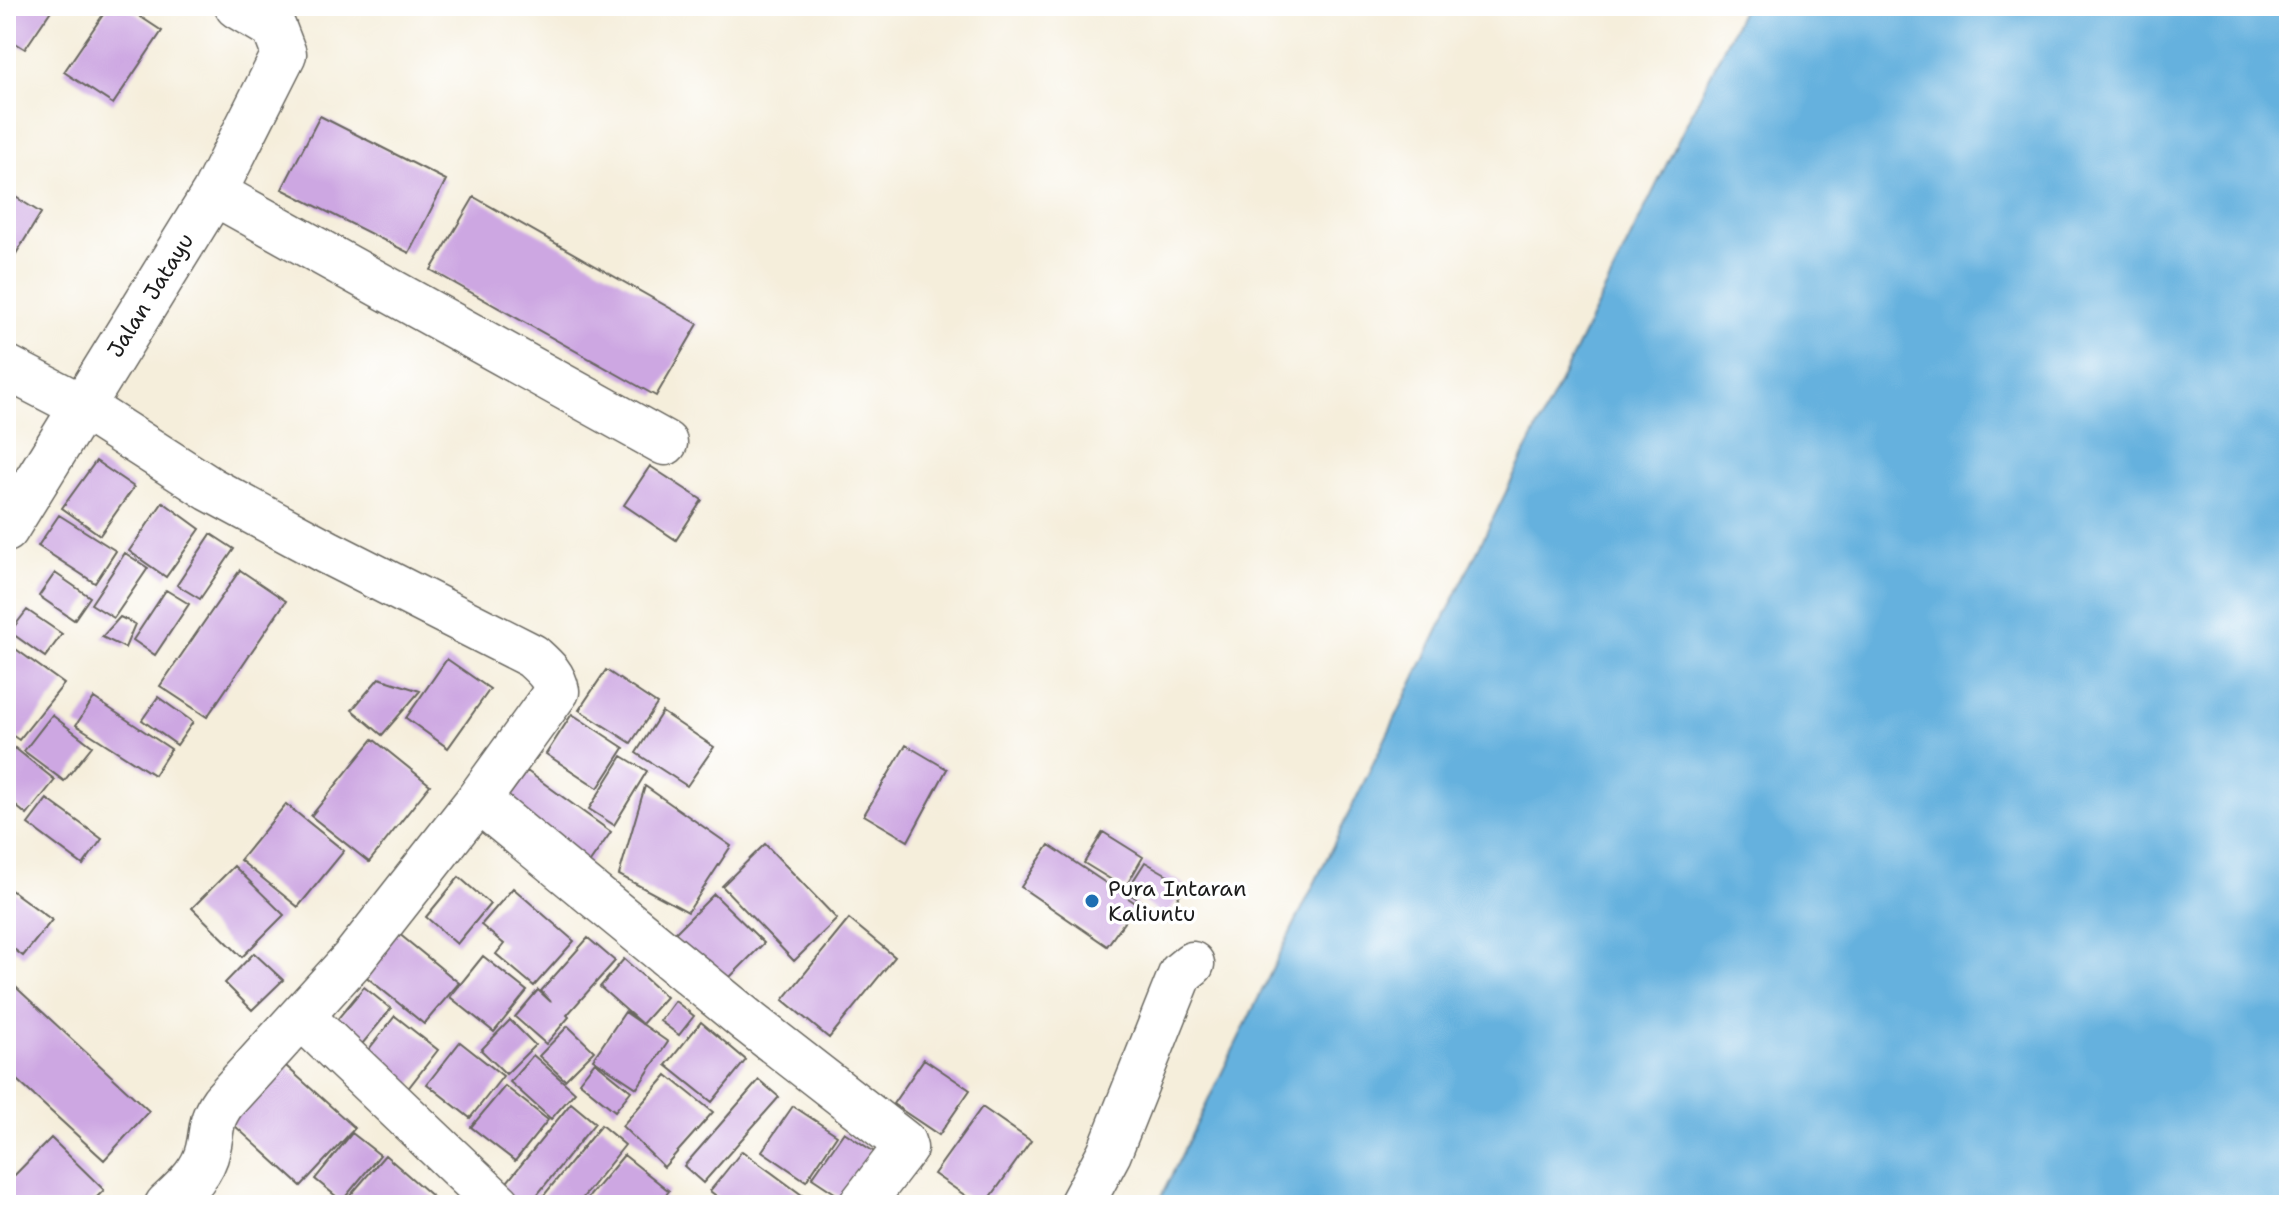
<svg xmlns="http://www.w3.org/2000/svg" width="2295" height="1211" viewBox="0 0 2295 1211" font-family="'Shantell Sans',sans-serif">
<style>
.water{fill:#65b1de;stroke:#40667d;stroke-width:2}
.building{fill:#cda7e2}
.lines{fill:none;stroke-linecap:round;stroke-linejoin:round}
.minor-casing{stroke:#68665f;stroke-width:47}
.minor{stroke:#fff;stroke-width:44}
.poi-dot{fill:#1f6fb2;stroke:#fff;stroke-width:3}
.labels{text-anchor:middle;stroke-width:7;stroke-linejoin:round;paint-order:stroke}
.street-label{font-size:22px;fill:#1c1c1c;stroke:#fff}
.poi-label{font-size:22px;fill:#1c1c1c;stroke:#fff;text-anchor:start}
</style>
<rect width="100%" height="100%" fill="#fff"/>
<filter id="ink" filterUnits="userSpaceOnUse"><feTurbulence type="fractalNoise" baseFrequency=".0125" numOctaves="2"/><feDisplacementMap in="SourceGraphic" scale="16" xChannelSelector="R" yChannelSelector="G"/><feConvolveMatrix kernelMatrix="1 2 1 2 8 2 1 2 1" color-interpolation-filters="sRGB"/></filter>
<filter id="wash" filterUnits="userSpaceOnUse"><feTurbulence type="fractalNoise" baseFrequency=".006" numOctaves="4" result="noise"/><feDisplacementMap in="SourceGraphic" scale="32" xChannelSelector="R" yChannelSelector="G"/><feGaussianBlur stdDeviation="1.8" result="paint"/><feColorMatrix in="noise" values="0 0 0 0 0 0 0 0 0 0 0 0 0 0 0 0 0 1.4 0 .05"/><feComposite in="paint" operator="in"/></filter>
<g filter="url(#wash)">
<rect width="100%" height="100%" fill="#f5eedb"/>
<path class="water" d="M1744,6H2289V1205H1157Z"/>
<g id="blocks">
<path class="building" d="M6,6H54L25,49L6,37Z
M109,6H124L162,31L113,104L64,72Z
M320,116L446,180L409,253L282,189Z
M6,191L41,213L6,270Z
M474,197L698,324L656,396L431,270Z
M96,461L134,487L100,535L62,508Z
M650,466L702,500L676,540L624,505Z
M163,502L200,529L166,577L129,551Z
M59,515L116,551L95,583L38,546Z
M211,534L234,549L200,599L177,585Z
M125,553L148,568L114,618L91,604Z
M240,570L286,601L207,717L160,686Z
M55,573L90,597L74,620L39,596Z
M166,590L189,604L155,655L133,640Z
M27,610L62,634L45,657L10,632Z
M120,617L135,624L125,648L102,637Z
M6,642L64,684L19,740L6,731Z
M447,659L490,689L448,748L406,718Z
M606,670L657,704L631,743L579,710Z
M379,678L420,691L382,735L352,710Z
M158,697L193,722L177,745L142,720Z
M94,698L171,749L154,775L76,725Z
M662,712L714,747L687,786L636,753Z
M572,714L624,748L598,788L546,754Z
M52,715L92,746L64,781L24,751Z
M373,739L430,785L369,862L311,816Z
M906,745L947,769L908,841L864,815Z
M15,748L55,780L27,815L6,798V759Z
M622,756L647,771L614,825L589,809Z
M527,771L611,832L585,869L500,808Z
M645,786L731,846L688,912L619,875Z
M47,799L102,839L83,865L28,824Z
M286,804L344,851L298,907L240,860Z
M1103,832L1143,857L1125,888L1084,863Z
M765,844L837,919L794,961L722,886Z
M1049,845L1137,904L1107,946L1021,887Z
M1145,862L1185,885L1167,917L1126,892Z
M234,866L284,915L242,957L192,908Z
M459,877L490,904L457,944L426,917Z
M513,888L574,941L534,986L496,954L504,944L481,925Z
M11,890L52,920L23,956L6,943V896Z
M714,894L764,943L721,986L672,936Z
M849,919L895,957L829,1038L783,1000Z
M387,924L459,983L424,1024L352,965Z
M588,938L615,961L567,1015L569,1017L546,1044L515,1017L538,990L551,1002L541,991Z
M254,953L283,980L252,1010L225,983Z
M483,956L527,991L494,1032L450,997Z
M624,959L666,997L642,1024L600,987Z
M6,978L149,1111L104,1160L6,1070Z
M364,987L391,1009L353,1055L326,1033Z
M675,1001L694,1016L679,1035L660,1021Z
M625,1012L668,1042L637,1088L593,1059Z
M395,1016L438,1050L406,1091L362,1058Z
M510,1020L535,1045L506,1074L481,1050Z
M701,1022L746,1060L712,1102L666,1065Z
M568,1026L594,1051L565,1080L539,1056Z
M460,1042L503,1076L470,1118L427,1084Z
M533,1055L575,1092L551,1119L510,1082Z
M277,1058L355,1128L301,1186L224,1116Z
M924,1059L970,1090L939,1135L893,1104Z
M595,1062L631,1091L615,1111L579,1082Z
M667,1075L713,1112L664,1167L622,1126Z
M759,1080L779,1097L703,1183L684,1166Z
M505,1086L548,1120L515,1161L471,1127Z
M571,1103L595,1123L529,1205H505L495,1197Z
M793,1106L837,1135L806,1181L762,1151Z
M982,1107L1031,1141L985,1205H979L934,1174Z
M601,1125L625,1145L577,1205H536Z
M844,1132L888,1161L853,1205L812,1178Z
M352,1133L380,1155L342,1201L315,1179Z
M51,1138L104,1190L89,1205H6V1184Z
M742,1151L806,1198L801,1205H728L710,1191Z
M385,1155L442,1205H342Z
M624,1155L669,1191L658,1205H582Z"/>
</g>
</g>
<g filter="url(#ink)">
<use href="#blocks" fill-opacity="0" stroke="#68665f" stroke-width="2"/>
<g class="lines">
<defs>
<path id="minor" d="M214,193L665,443
M6,367L81,406L210,489L327,552L532,656C544,667 554,675 557,691L478,800L353,959L223,1102C209,1122 213,1128 208,1149C203,1173 184,1189 167,1205
M6,530L214,193L284,54L274,28L237,6
M478,800L750,1023L903,1142L905,1148L861,1205
M302,1017L499,1205
M1081,1205L1109,1153L1181,973L1192,964"/>
</defs>
<use href="#minor" class="minor-casing"/>
<use href="#minor" class="minor"/>
</g>
</g>
<circle class="poi-dot" cx="1092" cy="901" r="8"/>
<g class="labels">
<g class="street-label">
<text transform="translate(150 295) rotate(-58)" y="8">Jalan Jatayu</text>
</g>
<g class="poi-label">
<text x="1108" y="896">Pura Intaran<tspan x="1108" dy="25">Kaliuntu</tspan></text>
</g>
</g>
<rect width="2295" height="1211" fill="none" stroke="#fff" stroke-width="32"/>
</svg>
